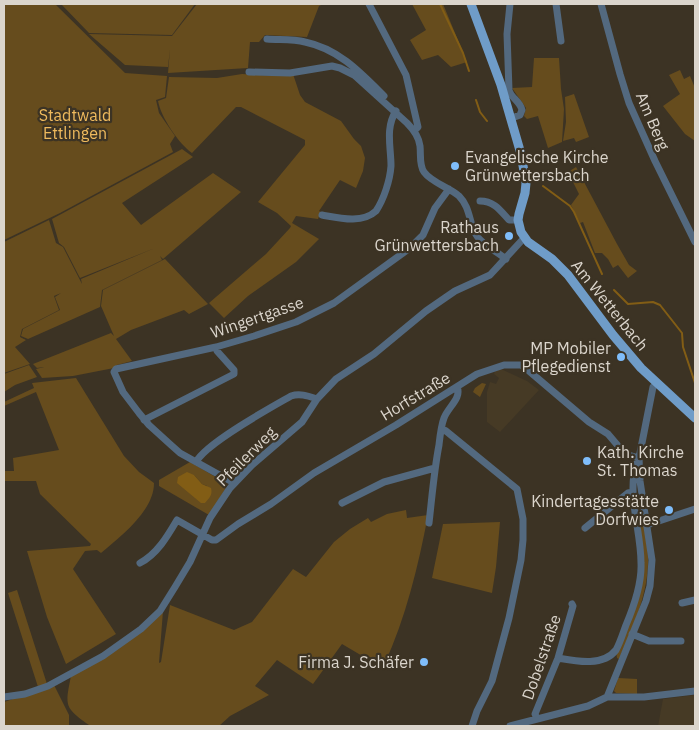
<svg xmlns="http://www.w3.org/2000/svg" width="699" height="730" viewBox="0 0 699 730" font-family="'IBM Plex Sans',sans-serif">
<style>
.built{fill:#463a25}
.green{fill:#664c1d;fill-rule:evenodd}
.water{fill:#825d15}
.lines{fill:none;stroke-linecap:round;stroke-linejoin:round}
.stream{stroke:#825d15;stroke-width:2}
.minor{stroke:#53697f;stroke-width:7}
.major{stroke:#6f9cc8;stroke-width:9}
.poi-dot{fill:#7fbdfa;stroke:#3c3324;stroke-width:2}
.labels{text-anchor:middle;stroke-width:4.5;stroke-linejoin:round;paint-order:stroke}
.park-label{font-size:16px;fill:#efba5d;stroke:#3c3324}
.street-label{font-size:16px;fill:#dbd5cc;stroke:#3c3324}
.poi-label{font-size:16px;fill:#dbd5cc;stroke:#3c3324;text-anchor:end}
</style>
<rect width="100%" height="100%" fill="#3c3324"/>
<path class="built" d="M501,369L527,381L539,390L500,432L487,422V392L490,382L496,384L499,378L494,374L495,371Z
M695,695V726H658L663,699Z"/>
<path class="green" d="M4,4H55L125,73L167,76L165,97L156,100L159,113L175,136L170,144L173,152L60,213L4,240Z
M61,4H195L172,35L89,33Z
M197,4H323L319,6L307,37L265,35L259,42H250L248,68L168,73L170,49L168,67L125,65L89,34L172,36Z
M412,4H443L467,62L451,67L438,55L422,60L410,40L426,30Z
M534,58H559L561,89H559H561L564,109L562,142L548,148L538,116L527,119L524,116L526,108L512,88L532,87Z
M680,70L684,79L690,76L695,88V141L685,134L663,106L680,94L669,75Z
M242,74L279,76L293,74L300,95L305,102L341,121L354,139L361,146L365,158L363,171L356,188L340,180L319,211L321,212L318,219L296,216L292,223L319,239L296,262L248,296L224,318L209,303L266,254L290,228L291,226L277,213L258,202L305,145V140L241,107H236L192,153C178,143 161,117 158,101L166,98L169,77L217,78Z
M574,94L589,137L576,142L574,138L563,141L566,122L565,97Z
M182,149L193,157L122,203L141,225L213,173L241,192L163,259L160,256L162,260L102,290L100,307L28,339L21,336L23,329L60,310L55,297L61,293L54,296L59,310L22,329L20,337L26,340L15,347L30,364L4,373V242L49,220L56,243L63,247L82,284L81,279L155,248L80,278L64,247L59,243L52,219Z
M576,167L617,244L629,265L637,271L628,278L618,265L613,268L608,259L602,253H595L583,222L580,223L571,205L579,194L568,172Z
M165,259L208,304L189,314L184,310L131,330L116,339L132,361L117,365L114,368L73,376L42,378L36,369L44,367L37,368L33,364L111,333L114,336L101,306L103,290Z
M29,365L37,377L15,385L4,392V374Z
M76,378L124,456L139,472L154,483C154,511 121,536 101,553L97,550L85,551L73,569L116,634L66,664L47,617L27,551L90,546L91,544L40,494L36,481H4V471H14L13,458L59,450L36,392L4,406V402L34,388L32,383Z
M482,383L486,384L480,397L473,392L475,388Z
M190,462L224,482L227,486L209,515L159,486V480ZM194,475L202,484L207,486L205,503Z
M406,510L407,518L428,515C418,567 406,617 384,665L366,655L364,657L342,644L313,684L277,660L255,686L269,695L230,716L219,726H88L89,725C64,707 65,706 71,676L163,611L159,663L161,662L170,605L234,630L252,622L293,569L306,577L334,542L350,529L368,518L371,522L387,514Z
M500,522L496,567L492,593L432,578L443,524Z
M644,525C645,538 649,551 648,564C647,597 632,629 619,659L617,658L616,651L640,591L638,526Z
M17,590L47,684L38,687L8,593Z
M618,678L637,679V694L616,693L614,691Z
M54,685L69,715V726H4V702Z"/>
<path class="water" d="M187,472L194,475L202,484L211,488C213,495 209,498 205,503H201L177,483L178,477Z"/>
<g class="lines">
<path class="stream" d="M440,4L463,53L469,71
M476,100L480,112L487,121
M543,186L570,206L574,212L602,274
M614,290L628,304L653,302L660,305L682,333L683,347L695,383"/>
<path class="minor" d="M369,4L406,75L418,127L414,131
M510,4L507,34L509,90C511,98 520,101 522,110L520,115L512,118
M556,4L561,41
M601,4L620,74L629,103L655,161L695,242
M267,39C279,40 293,39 305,42C339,49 361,73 384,96
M249,72L290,73L332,66L340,68L354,75L407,123C413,129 419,137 420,146C421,155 419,165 424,172C432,183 449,187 459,196C469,206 469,219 474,231C479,243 496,251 506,259
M480,201C494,201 500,210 509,220H518
M322,215C339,218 362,224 376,211C384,199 390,180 391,166C391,147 385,128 396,111
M144,420L234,374V370L217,351L216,347
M442,429L446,431L517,489L523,519V540L521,560L509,618L492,681L477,711L472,726
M196,462C206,443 270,408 291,396C300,393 308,396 317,399
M234,483L180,453L171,445L149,425L139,413L123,392L114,372L116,369L216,347L254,336L296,322L334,303L410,248L423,235L435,208L449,189
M342,503L384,482L435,468
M429,523C432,497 434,471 439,445C440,436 441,426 444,418C448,407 462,398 457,387
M647,525L695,509
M585,528L628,493L633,492
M140,563C157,554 167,537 177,520L212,540H216L238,524L271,504L314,473L396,425L477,374L504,365H521L529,371L589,422L608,434L625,454L639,458
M682,603L695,600
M632,634L649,641H681
M558,658C575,661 603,667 616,650C620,643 623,633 626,625C634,606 642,584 641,563C641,530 627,497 636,464
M4,697L25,694L48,686L103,656L141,629L160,611L175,587L190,562L210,518L230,488L252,465L302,422L317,399L336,379L374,354L426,311L455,291L490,275L524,238
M607,697L646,601L650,586L652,560L640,481L639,458L653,387L657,383
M537,719L535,714L558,658L573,606L572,604
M510,726L588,706L607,697H644L695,691"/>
<path class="major" d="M471,4L501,85L521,154L526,183L525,193L519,214L518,220L521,232L528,242L552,259L568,275L613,335L641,368L695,418"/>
</g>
<g class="poi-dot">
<circle cx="455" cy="166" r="5"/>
<circle cx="509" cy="236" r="5"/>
<circle cx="621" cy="357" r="5"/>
<circle cx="587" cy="461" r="5"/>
<circle cx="669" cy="510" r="5"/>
<circle cx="424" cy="662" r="5"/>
</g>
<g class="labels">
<g class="park-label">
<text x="75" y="121">Stadtwald<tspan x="75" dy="18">Ettlingen</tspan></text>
</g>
<g class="street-label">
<text transform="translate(653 121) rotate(67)" y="6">Am Berg</text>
<text transform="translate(610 305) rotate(51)" y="6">Am Wetterbach</text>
<text transform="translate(257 317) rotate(-19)" y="6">Wingertgasse</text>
<text transform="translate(415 396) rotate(-31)" y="6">Horfstraße</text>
<text transform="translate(246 456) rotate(-45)" y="6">Pfeilerweg</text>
<text transform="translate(541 657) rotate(-71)" y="6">Dobelstraße</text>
</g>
<g class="poi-label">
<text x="465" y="163" text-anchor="start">Evangelische Kirche<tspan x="465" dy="18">Grünwettersbach</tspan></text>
<text x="499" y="233">Rathaus<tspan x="499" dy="18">Grünwettersbach</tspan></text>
<text x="611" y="354">MP Mobiler<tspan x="611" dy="18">Pflegedienst</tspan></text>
<text x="597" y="458" text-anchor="start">Kath. Kirche<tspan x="597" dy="18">St. Thomas</tspan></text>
<text x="659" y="507">Kindertagesstätte<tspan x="659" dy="18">Dorfwies</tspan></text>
<text x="414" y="668">Firma J. Schäfer</text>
</g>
</g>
<rect width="699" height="730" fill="none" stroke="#dbd5cc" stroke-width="10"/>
</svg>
